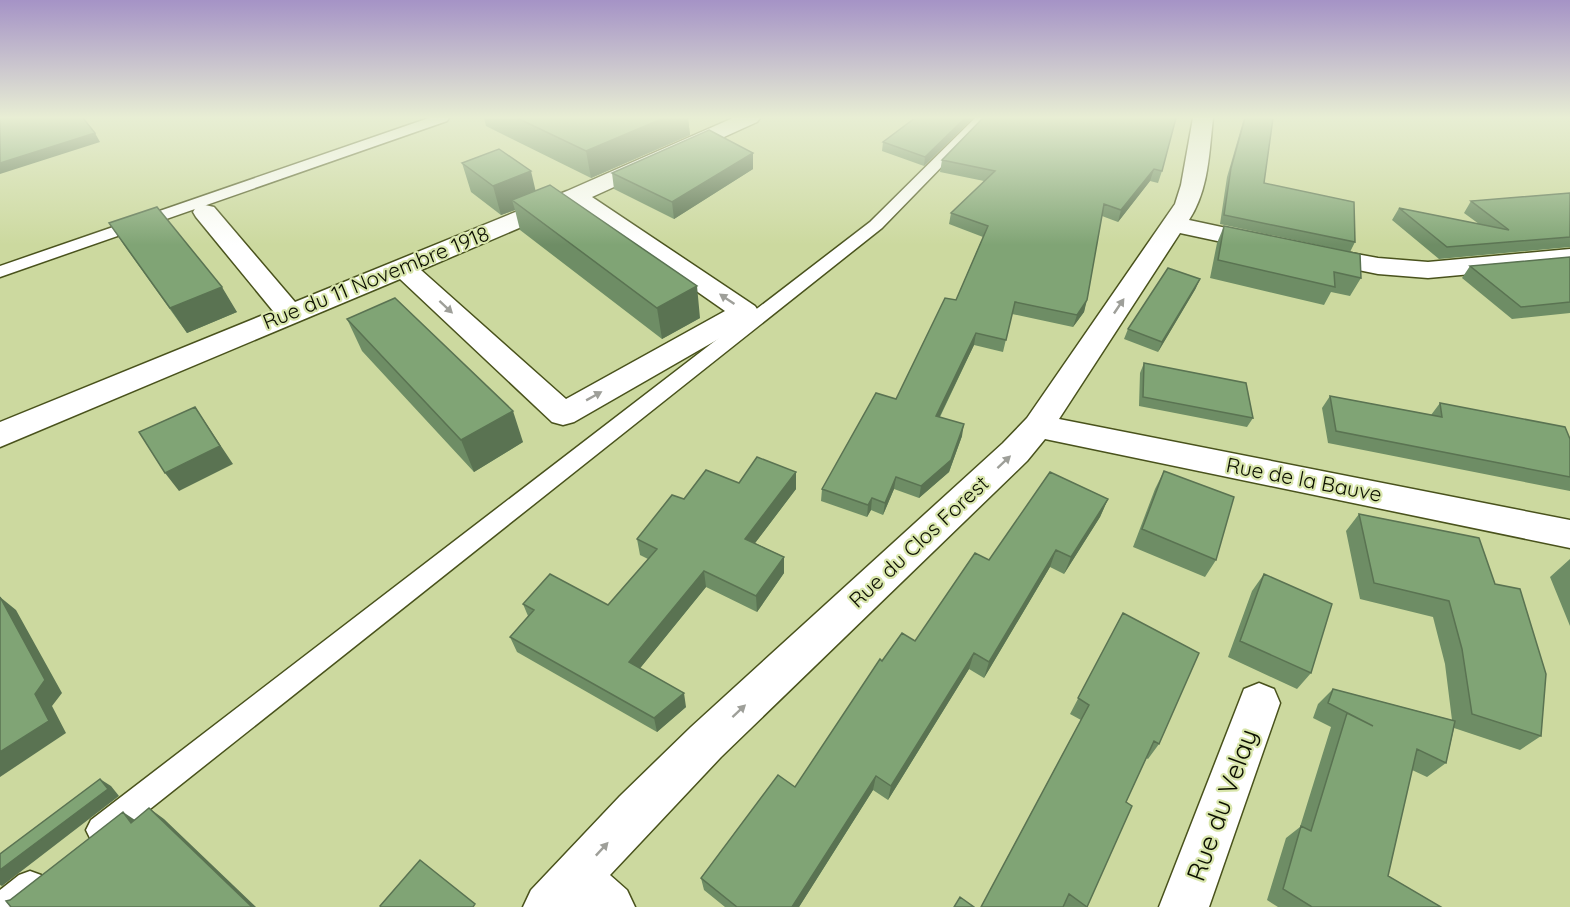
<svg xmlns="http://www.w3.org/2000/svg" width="1570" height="907" viewBox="0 0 1570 907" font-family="Quicksand,sans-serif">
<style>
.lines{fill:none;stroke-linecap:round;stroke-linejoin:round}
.service-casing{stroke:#49521c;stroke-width:3}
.minor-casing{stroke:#49521c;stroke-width:3}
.service{fill:#fff;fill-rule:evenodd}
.minor{fill:#fff;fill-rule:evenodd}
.wall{fill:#6e8d65}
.shaded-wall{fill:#5a7352}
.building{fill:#80a475;stroke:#5a7352;stroke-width:1.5}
.oneway{fill:#9e9f99}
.labels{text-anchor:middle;stroke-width:4.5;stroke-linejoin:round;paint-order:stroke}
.street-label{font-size:21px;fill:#0c0f00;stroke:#d9e6ac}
.near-street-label{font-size:26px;fill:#0c0f00;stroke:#d9e6ac}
</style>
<rect width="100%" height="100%" fill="#ccd99f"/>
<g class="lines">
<defs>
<path id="service" d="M429,118H449L447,121L0,277V266Z
M975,118H989L882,228L111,840L101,845L91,840L86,830L91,820L870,222Z
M30,871L41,875L45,886C36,907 22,907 0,907V890L19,875Z"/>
<path id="minor" d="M733,118H760L757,122L592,197L755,306L759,312L755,318L574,422L563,425L552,422L400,279L0,447V422L273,311L196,217L193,212L196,207L205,205L214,207L295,302L567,191ZM573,205L725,311L566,399L421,270Z
M1193,118H1213C1209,153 1209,189 1189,220L1273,238L1277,243L1273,248L1264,251L1180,233L1059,419L1570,520V548L1045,439L1027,461L721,757L610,875L627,890L635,907H523L531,890L620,796L691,727L1003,443L1027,418L1175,204L1181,185Z
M1318,247L1378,258L1428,262L1570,249V265L1428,278L1378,274L1309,260L1305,255L1309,250Z
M1259,683L1274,689L1280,703L1209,907H1159L1244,689Z"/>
</defs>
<use href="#service" class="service-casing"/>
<use href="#minor" class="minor-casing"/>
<use href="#service" class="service"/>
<use href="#minor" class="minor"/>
</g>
<path class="wall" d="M484,118H688L690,135L591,178L486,126Z
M935,118H973L924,166L882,151L883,142Z
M983,118L1162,171L1158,183L1150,181L1118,222L1102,216L1084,312L1073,327L1012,314L1003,352L974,345L940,417L962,436L949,472L919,498L894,489L883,515L871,510L867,517L821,501L822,489L896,399L956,300L983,237L949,224L951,213L984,181L940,172L942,160Z
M1244,118H1273L1264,183L1355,242L1350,252L1220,224L1227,177Z
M462,163L535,191L700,318L662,339L520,230L515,210L501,215L471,192Z
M753,169L674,219L614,189L612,173Z
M1570,193V247L1439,259L1392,220L1399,208L1479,224L1464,213L1471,201Z
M109,223L237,312L187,333L126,248Z
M1224,226L1361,278L1350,296L1331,292L1324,305L1210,278L1217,243Z
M1570,257V313L1512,319L1462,278L1470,266Z
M1196,288L1158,352L1124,339L1128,329Z
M347,319L523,442L474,472L362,351Z
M1144,363L1253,418L1247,427L1139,406L1140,373Z
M1330,396L1431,415L1440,403L1570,439V491L1328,443L1322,408Z
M1164,471L1216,560L1205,577L1133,547L1155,489Z
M739,483L796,489L755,543L784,557V573L757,612L706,587L640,668L686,707L657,732L517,652L510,637L528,616L523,604L608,605L648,559L640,555L637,539L684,499Z
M1108,499L1100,517L1064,574L1050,567L984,678L969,669L888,800L873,790L799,907H725L704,890L701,878L795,787L882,661L915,641L989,560Z
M1359,514L1479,538L1541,736L1520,750L1454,728L1446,763L1427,777L1412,770L1388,876L1441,907H1278L1267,900L1286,838L1300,827L1331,727L1313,718L1318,704L1333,689L1452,720L1445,664L1433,617L1360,599L1346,531Z
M1570,559V626L1550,577Z
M1264,574L1311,673L1297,689L1228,657L1252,591Z
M1123,613L1159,744L1148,759L1146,758L1126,802L1087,907H981L1081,720L1070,714Z"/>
<path class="shaded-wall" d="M664,118H688L690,135L591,178L586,151Z
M965,118H973L924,166L925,157Z
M95,133L100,142L0,174V163Z
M753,153V169L674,219L672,202Z
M1154,169L1150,181L1118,222L1121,210Z
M531,171L538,201L512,200L515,210L501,215L493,186Z
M1200,279L1196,288L1158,352L1162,342Z
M697,286L700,318L662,339L657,308Z
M222,287L237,312L187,333L170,308Z
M1087,300L1084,312L1073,327L1077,315Z
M976,333L974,345L934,428L936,416Z
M195,407L233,464L179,491L165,473Z
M513,411L523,442L474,472L461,440Z
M964,424L962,436L949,472L919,498L921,486Z
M796,472V489L746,555L745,539Z
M896,477L894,489L883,515L885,503Z
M872,498L871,510L867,517L868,505Z
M1108,499L1100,517L1064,574L1071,557Z
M1056,550L1050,567L984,678L989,662Z
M784,557V573L757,612L756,596Z
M704,571L706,587L633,677L629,662Z
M0,597L16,610L62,693L52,706L66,733L0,777Z
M974,653L969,669L888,800L891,786Z
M684,693L686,707L657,732L654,718Z
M876,776L873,790L799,907H792Z
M100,779L111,786L119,796L2,886L0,885V870Z
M149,808L164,819L256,907H252Z
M123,812L138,822L131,823Z"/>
<path class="building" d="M0,118H83L95,133L0,163Z
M517,118H664L586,151Z
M915,118H965L925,157L883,142Z
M983,118H1176L1162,171L1154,169L1121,210L1104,204L1087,300L1077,315L1015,302L1006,340L976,333L936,416L964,424L951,460L921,486L896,477L885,503L872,498L868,505L822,489L876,393L896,399L945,298L956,300L988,226L951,213L995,171L942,160Z
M1245,118H1273L1264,183L1354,202L1355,242L1224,215L1231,168Z
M709,130L753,153L672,202L612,173Z
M499,149L531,171L493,186L462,163Z
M550,185L697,286L657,308L512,200Z
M1570,193V237L1447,247L1399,208L1509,230L1471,201Z
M157,207L222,287L170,308L109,223Z
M1224,226L1360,254L1361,278L1334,272L1335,287L1218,260Z
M1570,257V302L1521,307L1470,266Z
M1168,268L1200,279L1162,342L1128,329Z
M395,298L513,411L461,440L347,319Z
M1144,363L1246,383L1253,418L1143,397Z
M1330,396L1442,417L1440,403L1565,427L1570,439V477L1336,431Z
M195,407L220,446L165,473L139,432Z
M757,457L796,472L745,539L784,557L756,596L704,571L629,662L684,693L654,718L510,637L534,610L523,604L550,574L608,605L657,549L637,539L672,495L684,499L706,470L739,483Z
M1164,471L1234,497L1216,560L1142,529Z
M1050,472L1108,499L1071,557L1056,550L989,662L974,653L891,786L876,776L792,907H737L701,878L778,775L795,787L880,659L882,661L902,633L915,641L975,553L989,560Z
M1359,514L1479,538L1495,584L1520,589L1546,674L1541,736L1472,714L1462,649L1449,601L1374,583Z
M1264,574L1332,604L1311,673L1240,641Z
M0,597L45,680L35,694L49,721L0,752Z
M1123,613L1199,653L1159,744L1154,741L1126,802L1132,806L1087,907L1069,894L1063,907H981L1089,705L1078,698Z
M1333,689L1455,721L1446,763L1417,749L1388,876L1441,907H1312L1283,889L1301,826L1311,831L1347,713L1373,726L1328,703Z
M100,779L108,789L0,870V854Z
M149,808L252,907H11L6,901L10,900L123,812L131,823Z
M420,860L475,904L473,907H381L380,906Z
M960,897L974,907H954Z"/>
<defs><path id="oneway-solid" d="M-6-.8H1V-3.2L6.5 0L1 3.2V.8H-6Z" transform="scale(1.5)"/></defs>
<g class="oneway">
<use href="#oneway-solid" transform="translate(727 299) rotate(-146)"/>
<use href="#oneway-solid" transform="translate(1119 306) rotate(-56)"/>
<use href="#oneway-solid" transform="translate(446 307) rotate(43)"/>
<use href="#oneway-solid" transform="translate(594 396) rotate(-29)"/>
<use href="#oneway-solid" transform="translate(1004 462) rotate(-43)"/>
<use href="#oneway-solid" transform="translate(739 711) rotate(-43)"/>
<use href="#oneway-solid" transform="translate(602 849) rotate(-47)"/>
</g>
<linearGradient id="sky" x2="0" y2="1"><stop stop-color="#a593c6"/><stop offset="0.48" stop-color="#e8eed4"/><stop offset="1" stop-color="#e8eed4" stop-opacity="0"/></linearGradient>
<rect width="1570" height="245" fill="url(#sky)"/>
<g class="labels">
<g class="street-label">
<text transform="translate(376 278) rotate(-22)" y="7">Rue du 11 Novembre 1918</text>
<text transform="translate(1304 480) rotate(11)" y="7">Rue de la Bauve</text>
<text transform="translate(919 542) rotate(-43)" y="7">Rue du Clos Forest</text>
</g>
<g class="near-street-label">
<text transform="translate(1222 805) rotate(-70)" y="9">Rue du Velay</text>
</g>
</g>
</svg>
